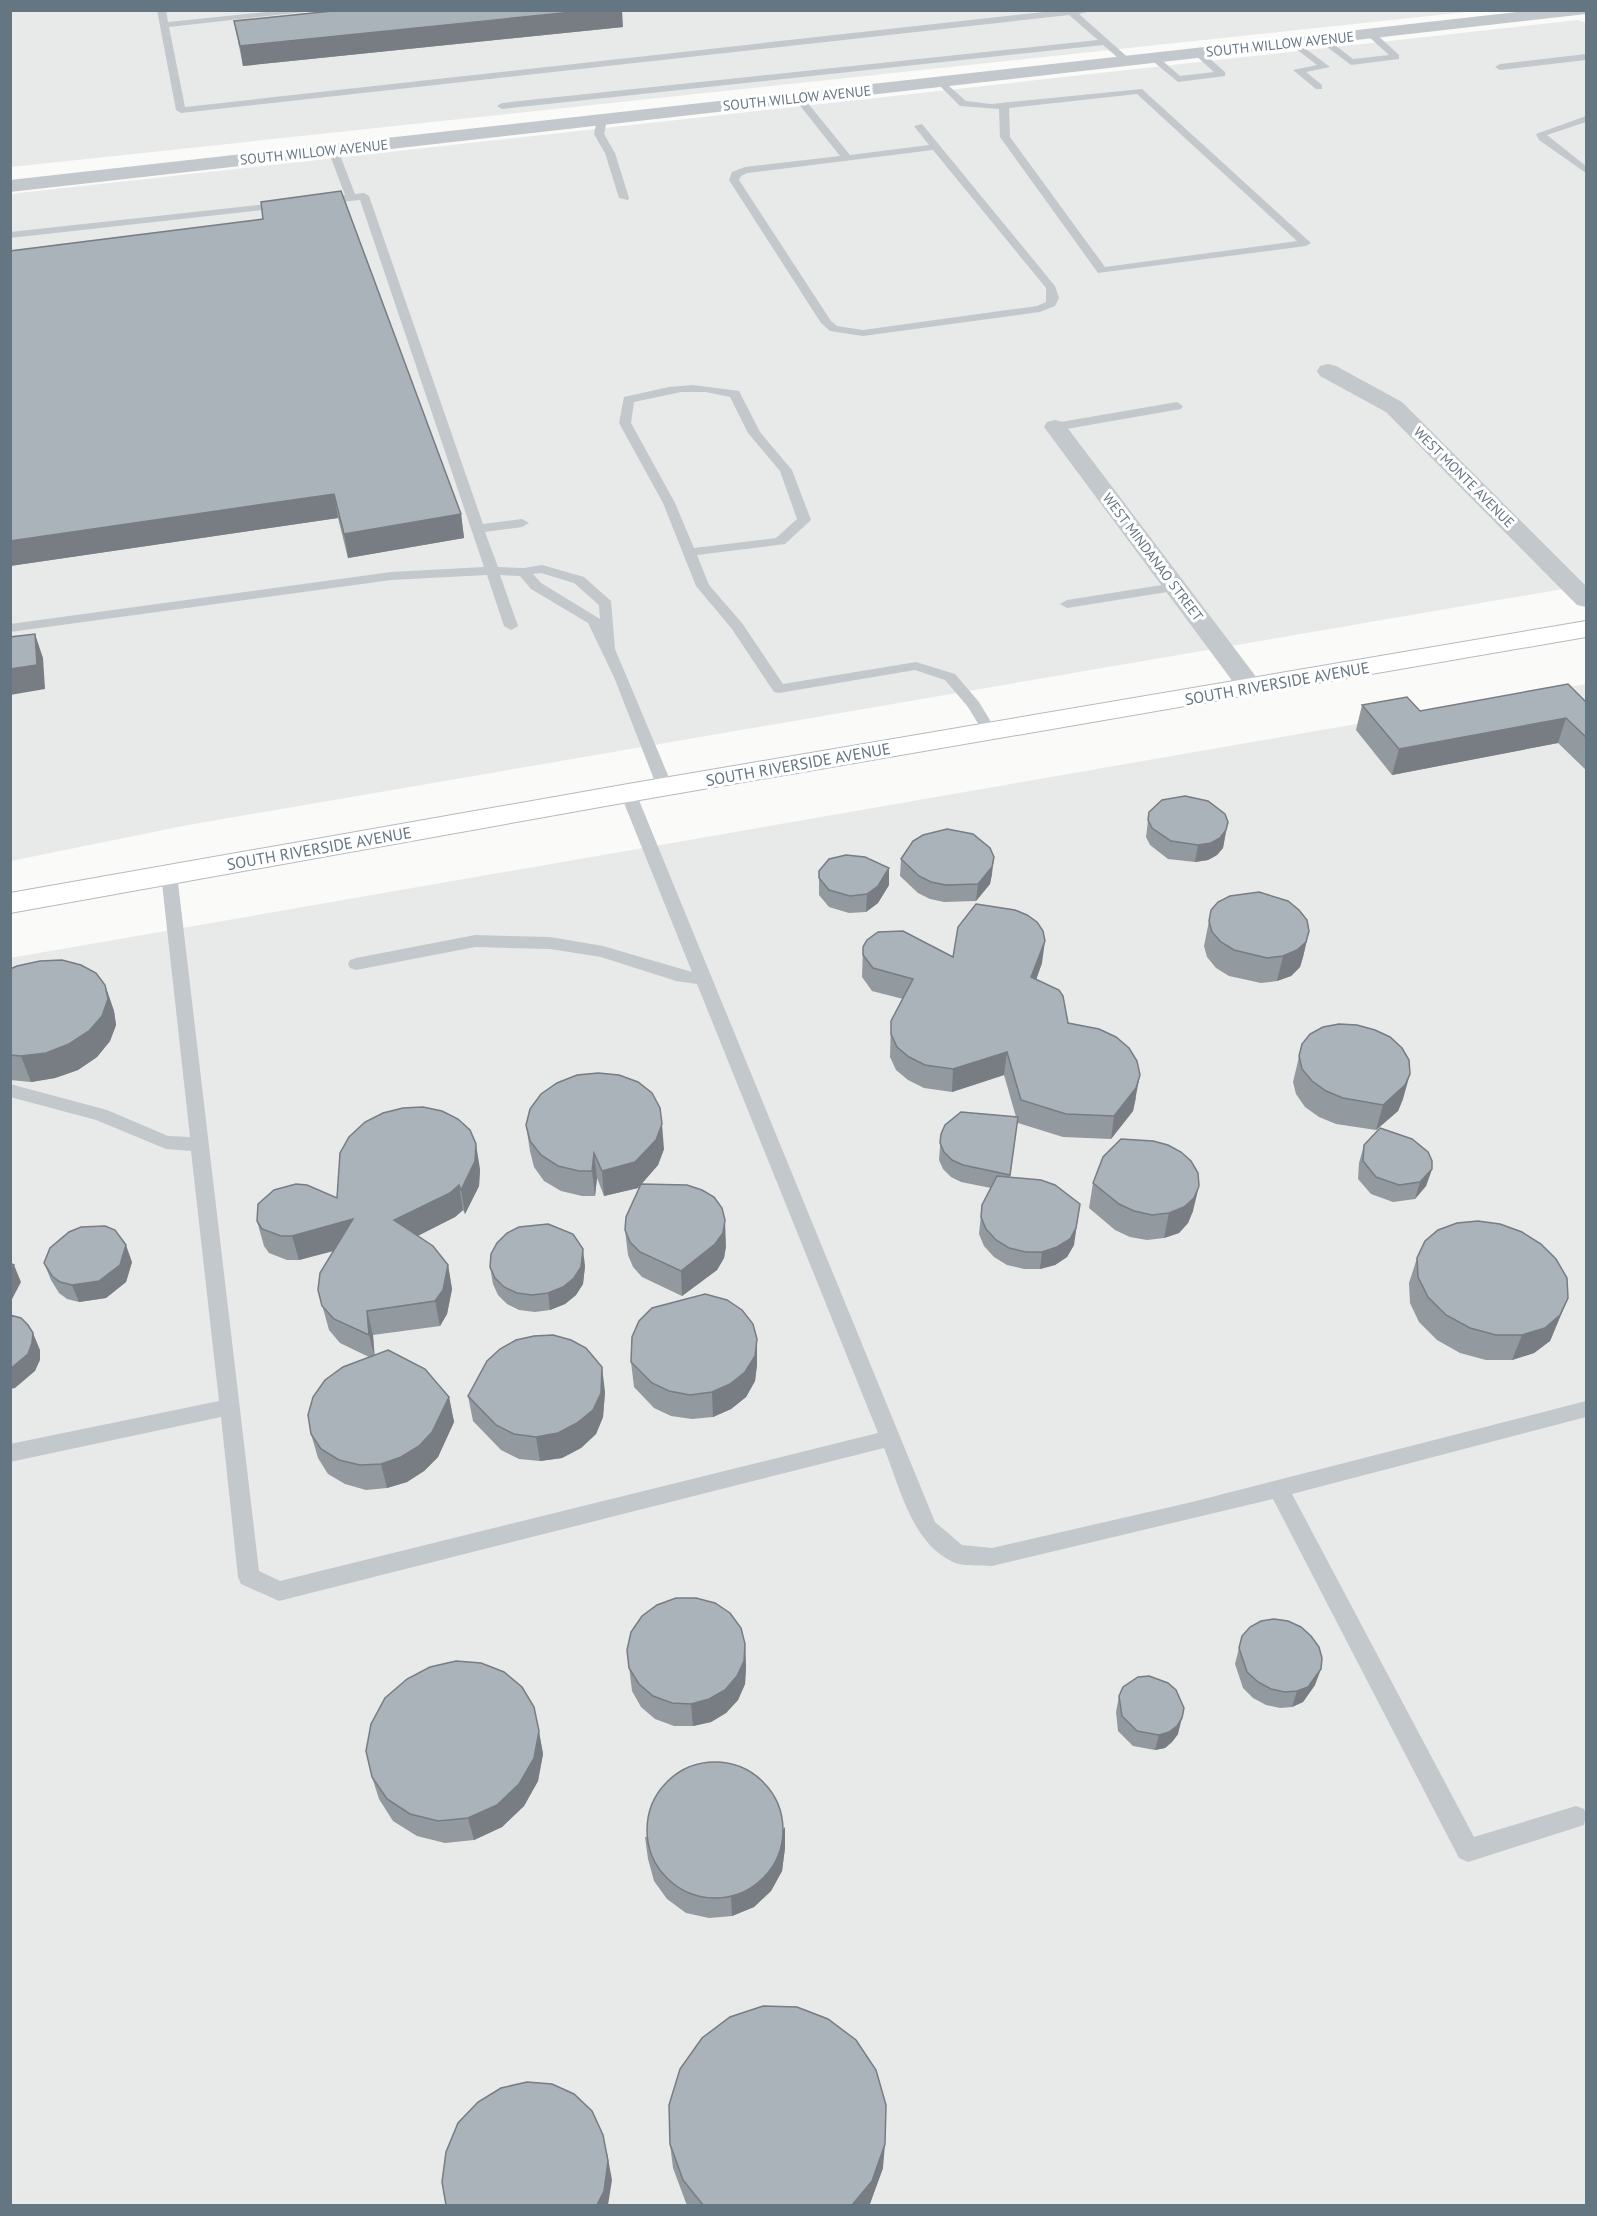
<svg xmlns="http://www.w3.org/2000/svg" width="1597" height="2216" viewBox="0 0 1597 2216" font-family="'PT Sans',sans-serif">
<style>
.built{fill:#e8e9e9}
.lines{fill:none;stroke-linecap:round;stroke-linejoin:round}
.primary-casing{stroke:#b5babe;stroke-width:2}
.service{fill:#c3c8cc;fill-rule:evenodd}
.minor{fill:#c3c8cc;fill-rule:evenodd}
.primary{fill:#fff;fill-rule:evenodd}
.wall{fill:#929a9f}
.shaded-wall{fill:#777d82}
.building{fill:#aab3b9;stroke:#777d82;stroke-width:1.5}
.labels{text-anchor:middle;stroke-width:6;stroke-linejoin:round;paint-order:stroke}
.far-street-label{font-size:14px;fill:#657683;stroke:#fff}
.street-label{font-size:16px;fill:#657683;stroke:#fff}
</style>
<rect width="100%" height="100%" fill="#fafaf8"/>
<path class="built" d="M1475,10L1476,11L11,167L10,11Z
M1578,20L1586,23V585L188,825L11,861L10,194Z
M1586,684V2205H11L10,958Z"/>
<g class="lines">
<defs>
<path id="primary" d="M1586,621V637L628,802L10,913V893L628,784Z"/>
</defs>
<use href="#primary" class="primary-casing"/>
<path class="service" d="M157,10H166L168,22L286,10H322L169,27L185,107L1061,10H1094L1079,14L1132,61L1124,63L1103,45L502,109L497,106L502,103L1098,40L1069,15L181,113L176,110Z
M1368,32H1374L1399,55V59L1351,65L1318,40L1326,38L1353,59L1389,55L1368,36Z
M1294,40L1330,67L1306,72L1322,85V89H1316L1293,70L1317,65L1291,45V41Z
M1195,51H1201L1225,72V76L1178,82L1149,58L1157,56L1180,76L1214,72L1195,55Z
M1586,54V60L1500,70L1495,67L1500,64Z
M941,79L966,101L991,104L1142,89L1311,243L1306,246L1098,273L1000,137L999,109L960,106L936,82ZM1137,94L1297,241L1105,267L1010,137L1009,108Z
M799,95L802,96L850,155L929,145L914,126L922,124L1055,286L1059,298L1055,306L1040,312L863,336L830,331L821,323L729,180L732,172L745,167L840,156L794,98ZM933,150L1046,288V302L1037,306L863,330L837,326L831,321L739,180L741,176L747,173Z
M1586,116V122L1547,135L1586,166V173L1539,140L1536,134Z
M602,117L607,120L604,134L615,153L629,198L628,200L619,198L605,153L594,134L597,120Z
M329,148L338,150L355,194L364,193L369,196L483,524L522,519L529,523L522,527L485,532L498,567L524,568L542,565L584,577L611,601L615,649L673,787L670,790L665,792L657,787L614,677L588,623L531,589L520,576L500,575L518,626L511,630L504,626L487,575L391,580L10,632V624L391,572L484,567L360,200L319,204L314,201L319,198L345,195L328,150ZM541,573L574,583L599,605L600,619L541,583L533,574Z
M286,202L290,203V207L10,238V232Z
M693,385L739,391L760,432L792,470L811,520L785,544L697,555L709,585L742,623L783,684L916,662L955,674L979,702L997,732L995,735H985L968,707L945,680L915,670L779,693L774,692L732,629L696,586L663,503L619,423L624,397L669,387ZM681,392H706L730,397L748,433L780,471L797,519L776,538L694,548L675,503L631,423L634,402Z
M1177,402L1183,406L1181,409L1055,431L1049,427L1055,423Z
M1175,583L1182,587L1180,590L1067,608L1060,604L1067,600Z
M628,788L636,793L935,1522L962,1545L992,1548L1192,1502L1586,1401V1417L1292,1494L1474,1837L1576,1806L1584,1809L1586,1814L1584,1825L1468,1862L1459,1858L1273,1499L992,1566C980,1565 962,1567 951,1561C911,1541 900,1487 884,1448L279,1601L241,1584L238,1577L221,1417L10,1462V1444L219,1401L191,1151L166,1149L96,1120L10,1097V1084L107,1110L168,1136L190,1137L161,874L169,869L177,874L259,1571L280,1581L878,1433L697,984L676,981L601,957L550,949L475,947L356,970L350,968L348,964L350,960L356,958L475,935L550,937L603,946L692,972L620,793Z"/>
<path class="minor" d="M1536,10H1586V14L10,192V180Z
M1328,364L1336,366L1402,402L1586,586V607L1577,605L1386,412L1320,376L1317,371L1320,366Z
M1055,420L1063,422L1260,682L1264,688L1260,694L1251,696L1242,694L1044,427L1047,422Z"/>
<use href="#primary" class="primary"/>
</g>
<path class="wall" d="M234,21L623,27L243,66Z
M10,251L461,514L464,538L348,558L338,518L10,566Z
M1587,703V771L1558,743L1392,775L1356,730L1362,705L1420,711Z
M1149,812L1228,822L1223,848L1217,855L1208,860L1195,862L1168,859L1150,845L1146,837Z
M901,859L992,874L990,884L976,901L944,902L930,899L918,893L900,876Z
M819,871L889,885L878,903L866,912L849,913L829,907L819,895Z
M1209,921L1309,931L1303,957L1300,967L1291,976L1277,981L1261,983L1229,976L1216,968L1207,957L1204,946Z
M863,947L953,957L1042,963L1036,979L1068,1023L1136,1098L1133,1111L1111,1139L1063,1137L1018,1123L1017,1121L1010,1177L1074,1245L1067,1257L1055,1265L1040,1269H1024L1007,1265L994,1257L984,1246L979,1234L982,1205L991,1188L961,1182L951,1177L943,1169L939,1160L941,1134L1016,1117L1004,1075L952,1092L924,1088L908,1080L896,1070L890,1057L891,1021L903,999L872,991L862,977Z
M10,969L105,985L114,1011L116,1025L110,1041L97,1057L78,1070L55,1078L31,1082L10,1080Z
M1302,1044L1403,1099L1398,1111L1376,1130L1336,1124L1319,1117L1305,1107L1296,1094L1293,1082Z
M526,1125L664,1149L658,1165L638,1188L604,1196L597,1178L595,1196H582L561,1191L544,1181L534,1167L530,1151Z
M1364,1145L1432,1169L1426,1186L1415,1199L1393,1202L1371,1194L1358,1179L1359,1163Z
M480,1169L479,1186L465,1214L463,1210L455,1217L418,1236L448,1265L452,1289L447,1314L440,1326L373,1335L374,1355L449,1397L454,1422L438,1457L424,1471L407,1482L387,1488L366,1490L345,1484L328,1474L318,1458L311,1434L369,1357L340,1343L329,1330L318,1290L334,1251L299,1260H287L269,1253L264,1246L257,1221L337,1198Z
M1093,1183L1193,1211L1188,1223L1179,1233L1164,1238L1147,1240L1130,1237L1115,1230L1089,1208Z
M625,1230L726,1246L724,1258L717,1270L682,1296L642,1277L633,1267L628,1255Z
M1417,1258L1568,1298L1550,1341L1534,1353L1512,1360H1486L1460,1353L1437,1340L1419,1322L1410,1303L1409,1283Z
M132,1262L126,1282L106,1298L79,1302L67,1299L59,1293L51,1280L44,1263Z
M585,1266L583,1284L576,1295L565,1304L550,1310L535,1312L519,1310L507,1304L498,1295L493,1284L490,1267Z
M757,1339V1365L755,1381L746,1397L731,1409L713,1417L692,1419L671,1416L654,1408L634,1387L631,1362Z
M605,1392L603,1417L596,1434L581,1448L562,1458L540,1461L519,1459L501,1450L473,1421L468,1396Z
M1242,1636L1315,1685L1303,1702L1292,1707L1280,1708L1266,1705L1253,1698L1243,1688L1235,1664Z
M745,1644L746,1667L745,1684L738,1700L726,1713L711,1722L693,1726H674L655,1719L641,1707L632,1691L627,1650Z
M1119,1696L1178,1734L1172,1742L1165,1748L1155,1750L1133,1746L1118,1731L1116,1712Z
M534,1707L543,1754L538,1781L524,1806L502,1827L474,1840L445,1843L417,1836L393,1821L379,1799L372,1777Z
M645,1837L785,1848L782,1871L771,1891L754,1907L732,1916L709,1918L686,1913L667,1899L654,1881L648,1859Z
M670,2144L883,2168L869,2205H687L686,2203L673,2168Z"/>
<path class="shaded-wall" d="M592,10H622L623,27L243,66L240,46Z
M334,494L338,518L10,566V541Z
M461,514L464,538L348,558L344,534Z
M35,634L43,658L45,689L10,695V669Z
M1566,718L1558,743L1392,775L1399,749Z
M1226,830L1223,848L1217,855L1208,860L1195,862L1198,845Z
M994,857L992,874L990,884L976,901L978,884Z
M889,868V885L878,903L866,912L867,894Z
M1309,931L1303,957L1300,967L1291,976L1277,981L1283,956Z
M1045,941L1042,963L1029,1000L1031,977Z
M105,985L114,1011L116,1025L110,1041L97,1057L78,1070L55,1078L31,1082L21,1056Z
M1007,1052L1004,1075L952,1092L953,1069Z
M1410,1074L1403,1099L1398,1111L1376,1130L1383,1105Z
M1140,1075L1133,1111L1111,1139L1114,1116Z
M662,1124L664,1149L658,1165L638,1188L604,1196L602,1171Z
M476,1144L480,1169L479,1186L465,1214L461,1190Z
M594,1153L597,1178L595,1196L592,1171Z
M1432,1169L1426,1186L1415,1199L1420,1182Z
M459,1185L463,1210L455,1217L399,1245L394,1220Z
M1199,1186L1193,1211L1188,1223L1179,1233L1164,1238L1169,1213Z
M1080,1204L1074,1245L1067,1257L1055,1265L1040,1269L1042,1252Z
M353,1219L358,1244L299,1260L292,1236Z
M725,1220L726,1246L724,1258L717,1270L682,1296L681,1271Z
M126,1245L132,1262L126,1282L106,1298L79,1302L72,1285Z
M583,1249L585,1266L583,1284L576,1295L565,1304L550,1310L548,1293Z
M14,1265L21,1282L10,1303V1271Z
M448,1265L452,1289L447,1314L440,1326L435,1301Z
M1568,1298L1550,1341L1534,1353L1512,1360L1522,1335Z
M367,1311L373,1335L375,1359L369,1335Z
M33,1333L40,1350V1360L35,1371L15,1388L10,1389V1369Z
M757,1339V1365L755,1381L746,1397L731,1409L713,1417L712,1392Z
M602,1367L605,1392L603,1417L596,1434L581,1448L562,1458L540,1461L536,1437Z
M449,1397L454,1422L438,1457L424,1471L407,1482L387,1488L381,1464Z
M745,1644L746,1667L745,1684L738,1700L726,1713L711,1722L693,1726L691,1704Z
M1321,1669L1315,1685L1303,1702L1292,1707L1297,1691Z
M1182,1718L1178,1734L1172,1742L1165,1748L1155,1750L1159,1735Z
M539,1731L543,1754L538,1781L524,1806L502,1827L474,1840L468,1818Z
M785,1827V1848L782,1871L771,1891L754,1907L732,1916L731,1895Z
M885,2144L883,2168L870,2204L869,2205H852Z
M607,2153L612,2180L608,2205H597Z"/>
<path class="building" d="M342,10H592L240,46L234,21Z
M341,191L461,514L344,534L334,494L10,541V251L263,219L261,202Z
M35,634L37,665L10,669V637Z
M1568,684L1587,703V738L1566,718L1399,749L1362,705L1407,697L1420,711Z
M1185,796L1208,801L1225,814L1228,822L1226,830L1220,838L1211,843L1198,845L1171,841L1152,828L1148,820L1149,812L1162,800Z
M947,829L973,834L990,848L994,857L992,867L978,884L946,885L931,882L919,876L901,859L913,841L923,835Z
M846,855L865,857L889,868L878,886L867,894L850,896L829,890L819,878V871L829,859Z
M1259,892L1288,901L1299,910L1307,920L1309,931L1306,942L1297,950L1283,956L1267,958L1234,950L1221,942L1212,932L1209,921L1211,910L1218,902L1230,896Z
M976,904L1015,910L1027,915L1037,922L1043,931L1045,941L1031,977L1059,990L1063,996L1068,1023L1099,1029L1116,1037L1129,1048L1137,1061L1140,1075L1136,1088L1114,1116L1066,1114L1021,1100L1007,1052L953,1069L925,1065L909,1057L897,1047L891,1034V1021L913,979L873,968L863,955V947L867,940L878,932L903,931L953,957L958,927Z
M62,960L81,965L96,973L105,985L108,999L102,1016L89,1031L69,1044L46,1053L21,1056L10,1055V969L17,966L40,961Z
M1339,1024L1357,1025L1375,1030L1390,1037L1402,1048L1409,1060L1410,1074L1405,1085L1383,1105L1343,1098L1326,1091L1312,1081L1302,1069L1299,1056L1302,1044L1310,1034L1323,1027Z
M598,1073L619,1075L638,1082L652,1093L660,1108L662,1124L656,1140L635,1162L602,1171L594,1153L592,1171H579L558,1166L541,1155L530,1141L526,1125L530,1109L541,1094L557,1083L577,1075Z
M423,1107L442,1111L458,1119L470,1130L476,1144L475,1161L461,1190L459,1185L450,1193L394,1220L433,1246L448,1265L443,1290L435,1301L367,1311L369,1335L334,1319L322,1306L318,1290L320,1273L353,1219L292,1236H281L262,1229L257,1221L258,1204L274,1190L296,1184L307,1185L337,1198L340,1153L349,1137L365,1122L383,1113L403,1108Z
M961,1112L1018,1117L1010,1175L963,1165L952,1160L944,1152L940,1143L941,1134L945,1125Z
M1380,1128L1412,1139L1428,1152L1432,1161V1169L1420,1182L1399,1185L1376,1177L1363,1161L1364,1145Z
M1121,1139L1153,1141L1168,1145L1181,1152L1191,1161L1198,1173L1199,1186L1194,1198L1184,1207L1169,1213L1152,1215L1134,1211L1119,1204L1093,1183L1103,1157Z
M997,1176L1041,1180L1055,1185L1080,1204L1076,1228L1070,1239L1057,1247L1042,1252H1026L1009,1248L996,1240L986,1229L981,1217L982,1205Z
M641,1184L687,1185L702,1190L714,1197L722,1208L725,1220L723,1233L715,1244L681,1271L640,1252L630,1242L625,1230L626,1217Z
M1478,1221L1500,1224L1522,1232L1541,1244L1556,1259L1567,1278L1568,1298L1560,1315L1545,1328L1522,1335H1496L1470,1328L1446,1315L1428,1297L1418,1277L1417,1258L1425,1241L1438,1230L1457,1223Z
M548,1224L573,1234L583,1249L581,1267L574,1278L563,1287L548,1293L532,1295L517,1293L504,1287L495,1278L490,1267L491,1254L497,1243L507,1233L519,1227Z
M105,1226L115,1230L126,1245L120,1265L99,1281L72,1285L60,1282L52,1276L44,1263L50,1248L69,1232L81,1227Z
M10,1263L14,1265L10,1271Z
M705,1294L727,1300L742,1310L753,1324L757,1339L755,1356L745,1372L730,1384L712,1392L690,1395L669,1391L652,1383L631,1362L632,1337L639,1321L652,1308Z
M10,1315L21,1318L28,1325L33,1333L32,1343L28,1354L10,1369Z
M553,1335L571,1340L586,1348L602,1367L601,1393L593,1410L577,1423L558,1433L536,1437L514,1434L496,1425L468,1396L487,1361L500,1349L516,1340L534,1336Z
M388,1350L425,1369L449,1397L432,1432L419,1446L401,1457L381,1464L360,1465L339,1460L321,1449L311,1434L308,1415L313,1397L325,1380L343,1367Z
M676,1598H696L715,1603L730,1613L741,1628L745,1644L744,1661L737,1676L725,1690L709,1699L691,1704L672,1703L653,1696L639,1684L629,1668L627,1650L631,1632L642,1616L657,1605Z
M1274,1619L1288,1621L1301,1627L1311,1636L1319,1647L1322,1658L1321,1669L1308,1687L1297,1691L1285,1692L1271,1689L1258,1682L1247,1672L1239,1648L1242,1636L1250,1627L1261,1621Z
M456,1661L481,1663L504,1672L522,1687L534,1707L539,1731L534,1758L519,1784L497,1805L468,1818L438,1821L410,1814L387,1799L372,1777L366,1751L371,1724L385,1698L407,1679L430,1667Z
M1149,1676L1168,1683L1176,1690L1184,1708L1182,1718L1177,1726L1169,1732L1159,1735L1137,1731L1122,1716L1119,1696L1123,1687L1138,1677Z
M647 1830a68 68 0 1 1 136 0a68 68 0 1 1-136 0Z
M763,2006L797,2007L828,2019L856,2040L876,2070L886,2105L885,2144L872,2181L852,2205H703L683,2180L670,2144L669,2105L680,2069L702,2038L730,2017Z
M527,2082L552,2084L574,2094L592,2111L603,2135L608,2161L604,2191L597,2205H446L442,2182L446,2152L458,2123L478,2102L501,2088Z"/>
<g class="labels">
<g class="far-street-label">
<text transform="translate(1280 44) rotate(-6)" y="5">SOUTH WILLOW AVENUE</text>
<text transform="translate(797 98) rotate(-6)" y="5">SOUTH WILLOW AVENUE</text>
<text transform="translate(314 152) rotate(-6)" y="5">SOUTH WILLOW AVENUE</text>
<text transform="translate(1464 477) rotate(45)" y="5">WEST MONTE AVENUE</text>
<text transform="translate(1153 557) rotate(53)" y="5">WEST MINDANAO STREET</text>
</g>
<g class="street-label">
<text transform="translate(1277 683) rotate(-10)" y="6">SOUTH RIVERSIDE AVENUE</text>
<text transform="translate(798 764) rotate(-10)" y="6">SOUTH RIVERSIDE AVENUE</text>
<text transform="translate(319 848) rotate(-10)" y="6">SOUTH RIVERSIDE AVENUE</text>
</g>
</g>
<rect width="1597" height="2216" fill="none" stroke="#657683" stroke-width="24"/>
</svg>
